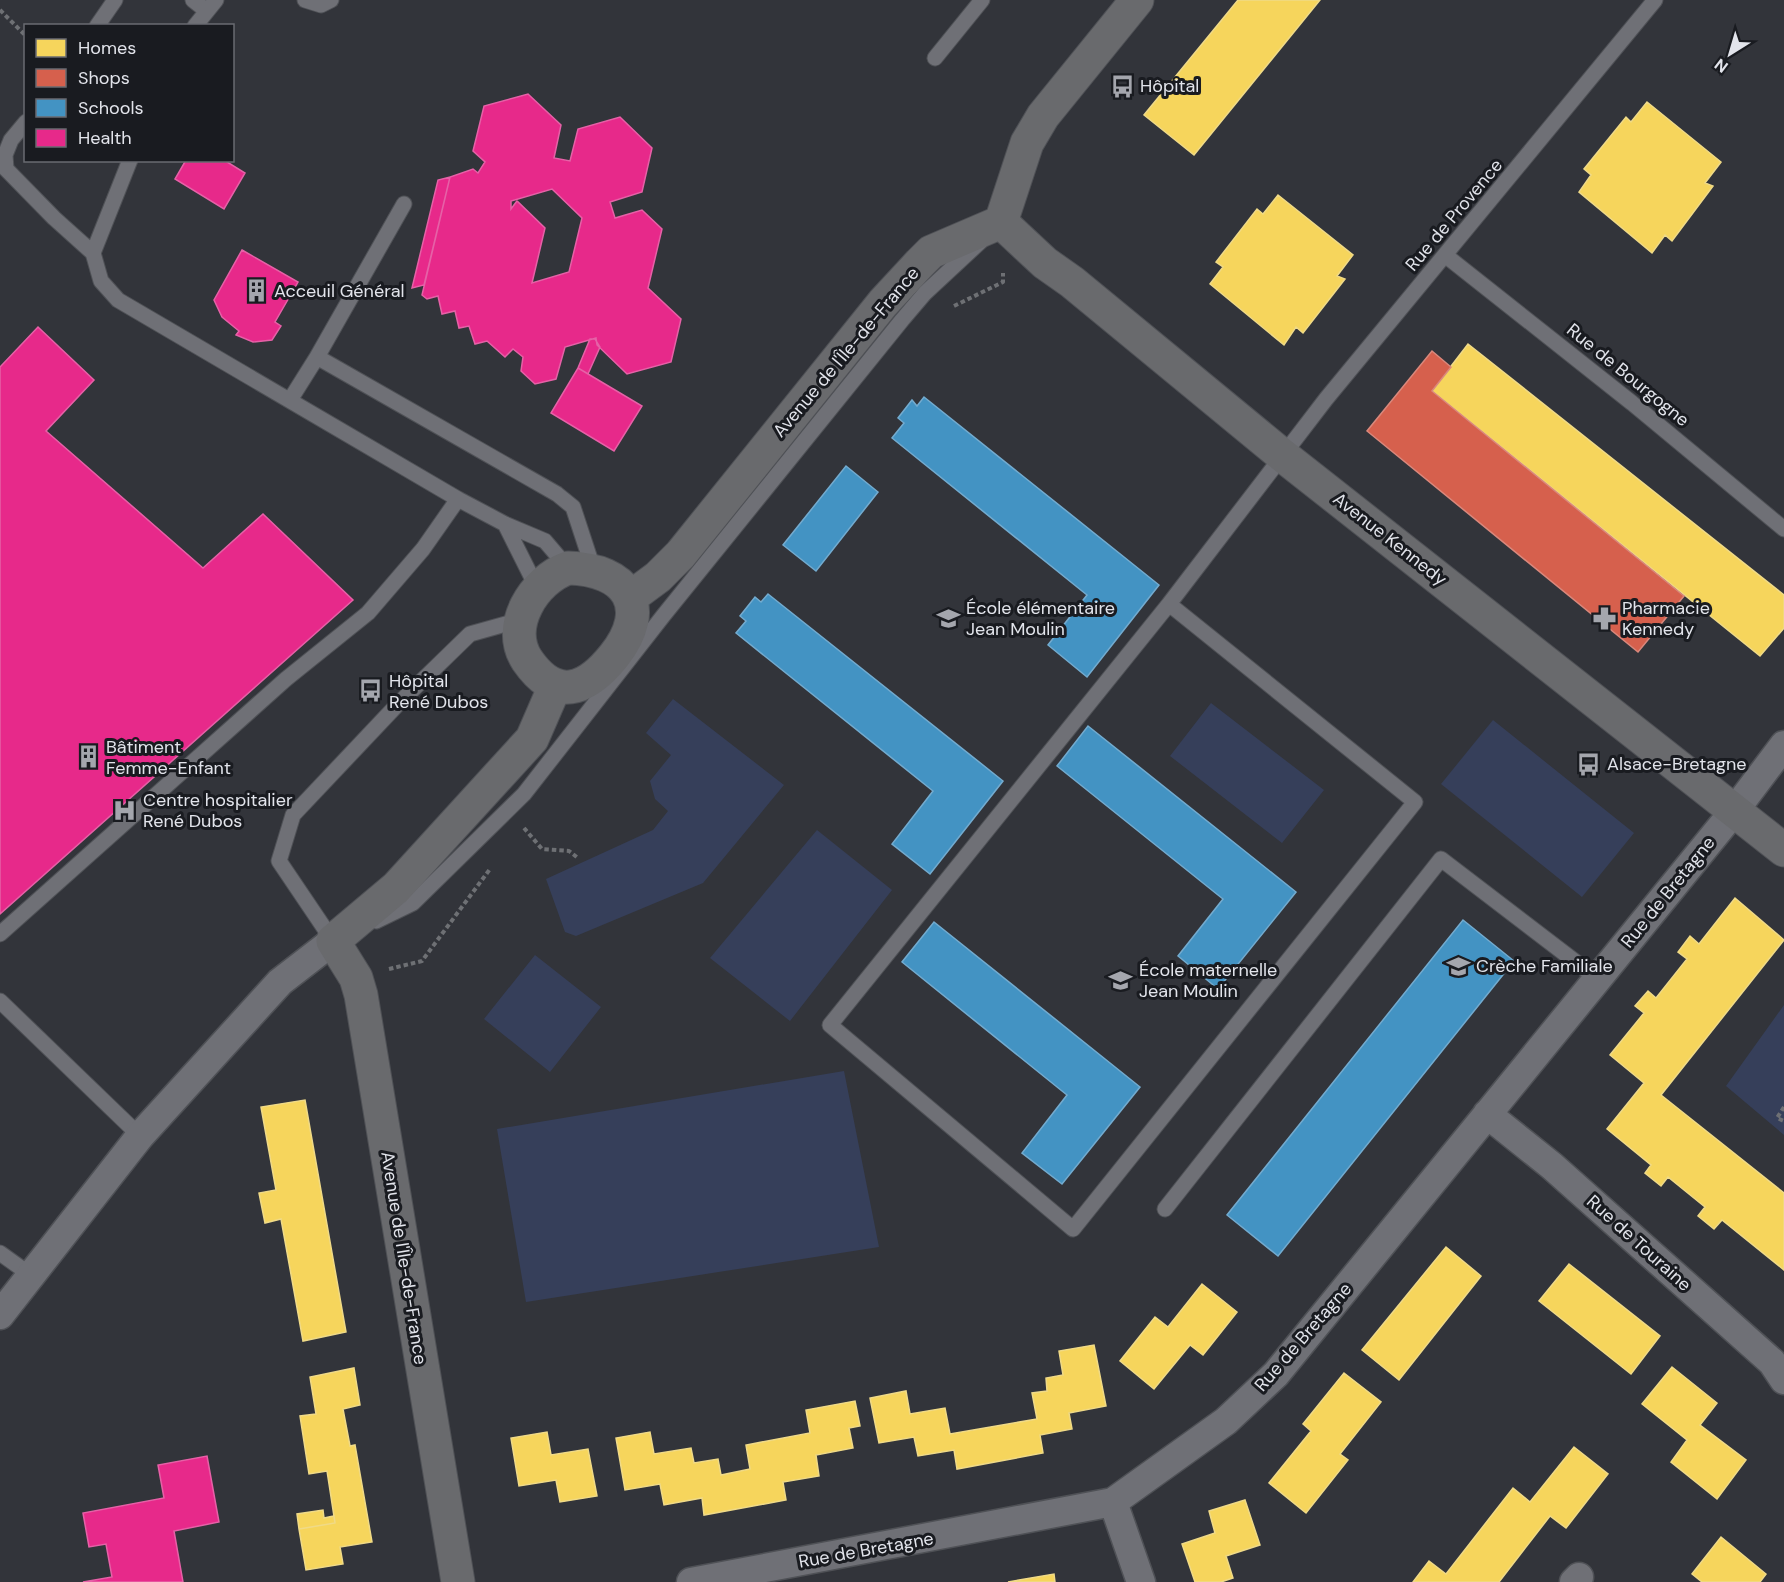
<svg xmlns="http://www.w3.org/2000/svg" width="1784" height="1582" viewBox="0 0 1784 1582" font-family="'DM Sans',sans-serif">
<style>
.green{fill:#363f5a}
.homes{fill:#f6d55c;stroke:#f0da87;stroke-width:1.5}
.shops{fill:#d6604d;stroke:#da887c;stroke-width:1.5}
.schools{fill:#4393c3;stroke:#73abcf;stroke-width:1.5}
.health{fill:#e7298a;stroke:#e661a7;stroke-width:1.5;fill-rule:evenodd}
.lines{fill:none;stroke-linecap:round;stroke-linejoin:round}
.lane-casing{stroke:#4f5156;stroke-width:17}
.street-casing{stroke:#4f5156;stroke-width:31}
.secondary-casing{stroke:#4f5156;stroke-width:35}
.path{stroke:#6e7074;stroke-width:4;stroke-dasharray:4.5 3;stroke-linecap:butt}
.lane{stroke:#6f7076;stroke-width:15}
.street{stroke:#6f7076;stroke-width:28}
.secondary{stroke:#696a6d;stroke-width:33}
.labels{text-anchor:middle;stroke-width:6;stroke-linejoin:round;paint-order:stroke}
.poi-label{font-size:18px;fill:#e2e4eb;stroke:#191b20;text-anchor:start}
.street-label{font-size:18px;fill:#e2e4eb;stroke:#191b20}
</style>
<rect width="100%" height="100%" fill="#32343a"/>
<path class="green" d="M673,699L784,785L703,883L576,936L565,932L546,879L653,830L668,811L655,799L650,781L671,755L646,733Z
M1211,703L1324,790L1282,843L1170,756Z
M1493,720L1634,833L1582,897L1441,784Z
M817,830L892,890L790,1021L710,958Z
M535,955L601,1007L550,1072L484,1019Z
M1784,1005V1135L1726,1086Z
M844,1071L879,1247L526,1302L497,1129Z"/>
<path class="homes" d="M1238,0H1320L1194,155L1144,115Z
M1647,102L1721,162L1705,183L1713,186L1672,241L1665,235L1652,253L1579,192L1591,175L1584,169L1626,117L1631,122Z
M1278,195L1353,255L1337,276L1345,279L1303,333L1296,327L1284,345L1210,284L1223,267L1216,262L1257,209L1263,214Z
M1468,344L1784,595V628L1760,656L1432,391Z
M1735,898L1784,940L1661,1095L1784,1193V1270L1722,1220L1714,1229L1698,1216L1705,1207L1668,1177L1661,1186L1645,1173L1651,1165L1607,1129L1644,1083L1610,1055L1644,1013L1635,1006L1648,991L1656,998L1687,959L1678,952L1690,936L1699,944Z
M305,1100L346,1332L303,1341L281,1219L265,1223L259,1193L276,1190L261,1107Z
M1446,1247L1481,1276L1399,1380L1362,1350Z
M1569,1264L1660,1336L1631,1374L1539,1301Z
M1202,1284L1237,1312L1203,1355L1190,1345L1154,1389L1120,1361L1155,1317L1168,1327Z
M1094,1345L1106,1406L1069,1413L1072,1429L1040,1435L1043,1453L957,1469L954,1450L918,1456L914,1437L879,1443L870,1398L906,1391L910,1414L945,1408L950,1434L1037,1419L1032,1393L1047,1391L1046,1378L1063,1375L1059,1351Z
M1672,1367L1717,1403L1700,1425L1746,1460L1717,1499L1671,1462L1687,1440L1642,1404Z
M354,1368L360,1405L343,1409L350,1446L355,1445L372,1542L340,1547L343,1564L306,1570L299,1529L335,1523L327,1471L309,1474L300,1416L316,1414L310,1377Z
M1344,1373L1381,1402L1340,1454L1348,1460L1306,1513L1269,1483L1311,1431L1303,1424Z
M855,1401L860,1426L849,1428L853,1448L816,1455L819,1476L783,1482L786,1500L704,1515L702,1498L664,1505L660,1484L625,1490L616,1438L650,1432L654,1454L691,1448L694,1463L718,1459L721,1475L750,1469L746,1445L810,1433L806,1410Z
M547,1432L551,1455L588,1449L597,1496L560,1502L556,1480L519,1486L511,1438Z
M1574,1447L1608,1474L1566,1528L1550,1516L1499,1582H1413L1429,1561L1446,1574L1513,1488L1530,1502Z
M1245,1500L1260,1545L1226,1556L1233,1578L1221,1582H1195L1182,1544L1215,1533L1209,1511Z
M323,1510L324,1518L334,1516L335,1523L299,1529L297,1514Z
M1721,1537L1766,1574L1760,1582H1702L1692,1574Z
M1054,1574L1055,1582H1008Z"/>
<path class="shops" d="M1432,351L1451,367L1432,391L1684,596L1638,652L1367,431Z"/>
<path class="schools" d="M924,397L1159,585L1087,677L1048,645L1087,595L892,438L904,423L898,418L912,400L917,406Z
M846,466L878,492L816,571L783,545Z
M768,594L1003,781L930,874L892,844L933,791L736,633L746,621L740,616L755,597L761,602Z
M1088,726L1296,892L1218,989L1178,956L1223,899L1057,766Z
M1463,920L1514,961L1278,1256L1227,1215Z
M934,922L1140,1087L1062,1184L1022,1153L1067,1095L902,962Z"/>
<path class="health" d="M528,94L561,125L554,158L570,161L578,129L620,117L652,148L642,192L610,202L615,218L642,210L662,229L648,288L681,319L671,362L627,374L597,345L596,338L565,347L556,379L535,384L521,371L523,357L513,349L505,357L487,341L475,344L469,326L459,328L455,311L442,314L438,296L427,299L422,295L450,177L473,169L478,173L485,162L473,151L484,106ZM552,189L582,218L569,272L532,283L545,228L517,201L511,209V201Z
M186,160H224L245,173L224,209L175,179Z
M450,177L424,285L412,288L438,180Z
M242,250L298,282L275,322L281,326L272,340L253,342L236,335L239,331L222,317L214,300Z
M38,327L94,380L46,431L203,568L263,514L353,600L0,914V367Z
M590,339H595L600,347L588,374L578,368Z
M578,368L642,406L614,451L551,413Z
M207,1456L219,1522L174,1531L183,1582H83L112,1577L106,1544L89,1547L83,1513L164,1498L158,1465Z"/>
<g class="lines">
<defs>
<path id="lane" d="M193,0L207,11
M305,0L321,5L331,0
M97,26L115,0
M195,26L216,0
M935,58L982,0
M26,122L11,140L5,155L6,169L54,218L93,253L101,281L118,300L458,499L505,524L545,541L568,568
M93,253L130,160
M1445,255L1632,403L1784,529
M317,357L404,204
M290,400L317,357L557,494L573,507L594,571
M505,524L538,590
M1169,604L1415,802L1073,1229L830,1025L1169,604L1326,399L1655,0
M376,921L413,903L524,794L663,616L902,320L925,293L981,241
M0,934L286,679L368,613L423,549L458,499
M335,940L333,941L279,861L293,815L397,705L470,634L520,620
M0,1001L140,1136
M1165,1209L1441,859L1598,979
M0,1253L32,1276"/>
<path id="street" d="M1487,1114L1552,1166L1772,1362L1784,1380
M0,1315L140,1136L280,982L333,941
M1113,1502L1141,1582
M691,1582L1113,1502L1226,1421L1276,1374L1735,810L1784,745
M1574,1582L1579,1577"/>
<path id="secondary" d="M1001,222L1045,263L1072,282L1282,455L1784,850
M568,568C627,569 653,607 614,656C586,691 556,702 527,660C505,626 534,580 568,568Z
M631,597L658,577L681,554L883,303L920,263L931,252L1001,222L1027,143L1043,116L1137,0
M458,1582L361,995L356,978L333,941L396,888L532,739L555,686"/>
</defs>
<use href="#lane" class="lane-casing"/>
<use href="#street" class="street-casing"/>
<use href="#secondary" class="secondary-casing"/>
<path class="path" d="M0,10L26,36
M954,306L1003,282V273
M524,828L542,849L569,851L578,858
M389,969L422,961L490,869
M1784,1107L1777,1118L1784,1121"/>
<use href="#lane" class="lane"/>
<use href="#street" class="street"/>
<use href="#secondary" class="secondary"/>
</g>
<defs>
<symbol id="bus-bare" viewBox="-9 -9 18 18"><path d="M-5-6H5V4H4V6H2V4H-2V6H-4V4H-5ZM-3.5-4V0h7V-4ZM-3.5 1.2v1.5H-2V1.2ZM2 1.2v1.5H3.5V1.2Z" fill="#a4a6ad" stroke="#191b20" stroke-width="2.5" paint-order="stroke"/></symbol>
<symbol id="building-bare" viewBox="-9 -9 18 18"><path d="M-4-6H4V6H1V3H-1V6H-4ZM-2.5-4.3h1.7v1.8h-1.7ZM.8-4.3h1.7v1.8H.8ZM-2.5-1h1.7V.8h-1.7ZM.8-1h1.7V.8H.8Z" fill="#a4a6ad" stroke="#191b20" stroke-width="2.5" paint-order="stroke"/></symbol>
<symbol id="school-bare" viewBox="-9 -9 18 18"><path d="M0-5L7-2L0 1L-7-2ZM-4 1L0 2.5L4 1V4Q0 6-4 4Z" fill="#a4a6ad" stroke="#191b20" stroke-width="2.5" paint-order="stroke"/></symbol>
<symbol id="pharmacy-bare" viewBox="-9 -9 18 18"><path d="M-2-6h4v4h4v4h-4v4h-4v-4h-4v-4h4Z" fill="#a4a6ad" stroke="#191b20" stroke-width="2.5" paint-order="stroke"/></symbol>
<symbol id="hospital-bare" viewBox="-9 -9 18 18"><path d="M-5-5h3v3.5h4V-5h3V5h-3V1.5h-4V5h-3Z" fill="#a4a6ad" stroke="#191b20" stroke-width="2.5" paint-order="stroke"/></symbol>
</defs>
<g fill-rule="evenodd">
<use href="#bus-bare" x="1106" y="70" width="33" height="33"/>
<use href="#building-bare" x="240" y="274" width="33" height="33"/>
<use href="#school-bare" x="932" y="602" width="33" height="33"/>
<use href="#pharmacy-bare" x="1588" y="602" width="33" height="33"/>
<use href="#bus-bare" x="354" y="674" width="33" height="33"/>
<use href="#building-bare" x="72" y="740" width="33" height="33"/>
<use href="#bus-bare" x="1572" y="748" width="33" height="33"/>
<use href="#hospital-bare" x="108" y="794" width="33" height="33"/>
<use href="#school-bare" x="1442" y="950" width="33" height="33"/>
<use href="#school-bare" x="1104" y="964" width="33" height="33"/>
</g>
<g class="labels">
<g class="poi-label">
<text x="1140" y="92">Hôpital</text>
<text x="274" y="297">Acceuil Général</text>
<text x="966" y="614">École élémentaire<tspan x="966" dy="21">Jean Moulin</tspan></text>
<text x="1622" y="614">Pharmacie<tspan x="1622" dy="21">Kennedy</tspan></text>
<text x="389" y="687">Hôpital<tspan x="389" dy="21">René Dubos</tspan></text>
<text x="106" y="753">Bâtiment<tspan x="106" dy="21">Femme-Enfant</tspan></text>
<text x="1607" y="770">Alsace-Bretagne</text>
<text x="143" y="806">Centre hospitalier<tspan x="143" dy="21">René Dubos</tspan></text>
<text x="1476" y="972">Crèche Familiale</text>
<text x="1139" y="976">École maternelle<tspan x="1139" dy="21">Jean Moulin</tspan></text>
</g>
<g class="street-label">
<text transform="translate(1454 215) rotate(-50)" y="6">Rue de Provence</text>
<text transform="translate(846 352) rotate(-50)" y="6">Avenue de l'Île-de-France</text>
<text transform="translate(1628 375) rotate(39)" y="6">Rue de Bourgogne</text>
<text transform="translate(1390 539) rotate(38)" y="6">Avenue Kennedy</text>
<text transform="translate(1668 892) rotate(-51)" y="6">Rue de Bretagne</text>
<text transform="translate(1639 1243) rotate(42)" y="6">Rue de Touraine</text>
<text transform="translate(404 1258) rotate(81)" y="6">Avenue de l'Île-de-France</text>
<text transform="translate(1303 1337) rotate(-49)" y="6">Rue de Bretagne</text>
<text transform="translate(866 1550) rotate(-10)" y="6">Rue de Bretagne</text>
</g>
</g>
<rect x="24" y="24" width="210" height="138" fill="#191b20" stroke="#696b71" stroke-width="1.5"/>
<rect x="36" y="39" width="30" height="18" fill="#f6d55c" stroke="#696b71" stroke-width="1.5"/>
<text x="78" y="54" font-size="18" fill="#e2e4eb">Homes</text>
<rect x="36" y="69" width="30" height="18" fill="#d6604d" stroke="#696b71" stroke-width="1.5"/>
<text x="78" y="84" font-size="18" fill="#e2e4eb">Shops</text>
<rect x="36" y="99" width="30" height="18" fill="#4393c3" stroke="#696b71" stroke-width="1.5"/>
<text x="78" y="114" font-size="18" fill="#e2e4eb">Schools</text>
<rect x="36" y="129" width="30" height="18" fill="#e7298a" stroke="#696b71" stroke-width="1.5"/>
<text x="78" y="144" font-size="18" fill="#e2e4eb">Health</text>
<g transform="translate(1730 54) rotate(217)" stroke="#191b20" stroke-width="4.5" paint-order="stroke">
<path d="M0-4.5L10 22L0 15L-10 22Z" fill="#e2e4eb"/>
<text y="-9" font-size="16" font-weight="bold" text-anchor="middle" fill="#e2e4eb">N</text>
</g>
</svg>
